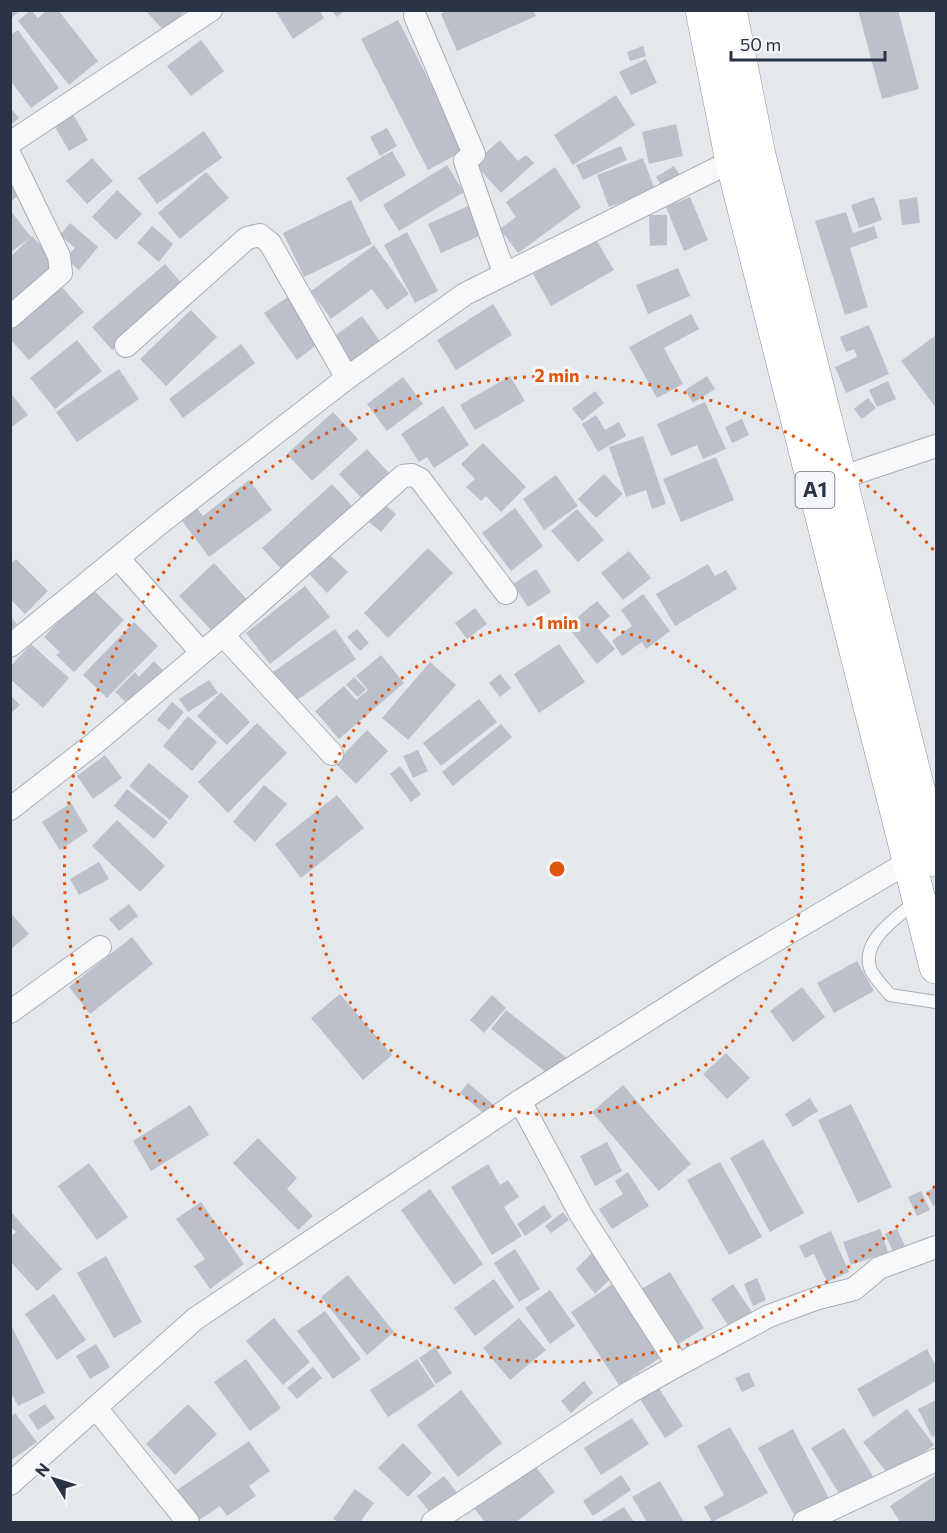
<svg xmlns="http://www.w3.org/2000/svg" width="947" height="1533" viewBox="0 0 947 1533" font-family="Commissioner,sans-serif">
<style>
.building{fill:#bbc0ca}
.lines{fill:none;stroke-linecap:round;stroke-linejoin:round}
.lane-casing{stroke:#a9aeb7;stroke-width:14}
.street-casing{stroke:#a9aeb7;stroke-width:24}
.highway-casing{stroke:#8b94a3;stroke-width:34}
.lane{stroke:#f7f8fa;stroke-width:12}
.street{stroke:#f7f8fa;stroke-width:22}
.highway{stroke:#fff;stroke-width:33}
.ring{fill:none;stroke:#df570f;stroke-width:3;stroke-dasharray:3 6}
.labels{text-anchor:middle;stroke-width:6;stroke-linejoin:round;paint-order:stroke}
.shield{fill:#f4f6f9;stroke:#676e7b;stroke-width:1.5}
.shield-label{font-size:21px;font-weight:bold;fill:#2b3445}
.centre{fill:#df570f;stroke:#f4f6f9;stroke-width:3}
.ring-label{font-size:18px;text-anchor:middle;font-weight:bold;fill:#df570f;stroke:#f4f6f9;stroke-width:6;stroke-linejoin:round;paint-order:stroke}
</style>
<rect width="100%" height="100%" fill="#e4e7ec"/>
<path class="building" d="M10,10H21L10,19Z
M31,10L38,18L47,10H58L98,61L69,85L18,21Z
M145,10H186L164,31Z
M275,10H319L324,18L293,39Z
M331,10H345L337,17Z
M448,10H533L536,16L457,51L441,14Z
M858,10H898L919,89L882,99Z
M398,20L465,150L428,170L361,39Z
M18,30L59,88L31,108L10,80V35Z
M201,40L224,71L191,96L167,66Z
M643,46L646,56L630,61L627,52Z
M646,59L657,83L631,95L619,72Z
M616,95L635,125L573,165L554,135Z
M10,107L19,118L10,125Z
M71,111L88,140L69,151L52,122Z
M676,124L683,156L649,164L642,132Z
M387,128L397,146L380,156L370,137Z
M204,131L222,158L157,204L138,178Z
M500,140L518,161L526,155L534,163L501,193L474,163Z
M621,146L627,160L583,180L576,165Z
M392,151L406,175L360,202L346,178Z
M92,158L113,181L87,204L66,181Z
M643,158L655,190L609,207L597,175Z
M447,165L464,192L399,231L383,205Z
M674,166L682,178L664,189L656,177Z
M555,167L581,207L518,253L500,229L516,217L506,202Z
M206,172L229,198L180,239L158,213Z
M10,184L19,195L10,202Z
M117,190L142,214L116,240L92,217Z
M690,197L708,240L684,251L666,207Z
M874,197L882,220L859,228L851,205Z
M917,197L920,223L902,225L899,200Z
M351,200L372,244L304,277L283,233Z
M473,204L486,233L441,253L428,224Z
M10,210L31,237L10,253Z
M846,212L853,233L874,226L878,238L850,248L868,307L845,315L815,221Z
M649,215H667V245L650,246Z
M70,223L98,247L79,270L65,258L75,248L60,235Z
M152,226L173,244L159,262L137,243Z
M407,232L438,291L415,303L384,245Z
M32,236L58,264L10,304V257Z
M595,238L614,270L551,306L533,274Z
M374,245L409,294L387,310L372,289L331,319L311,291Z
M165,264L185,287L112,350L92,327Z
M678,268L690,296L648,314L636,285Z
M60,285L84,312L29,360L10,339V328Z
M288,297L320,342L297,360L264,313Z
M493,304L512,335L456,370L437,340Z
M191,310L217,337L166,386L140,359Z
M691,314L699,329L664,348L683,384L657,398L629,347Z
M362,316L382,344L348,369L328,341Z
M869,325L889,374L846,393L835,367L857,357L854,349L846,352L840,337Z
M936,335V408L901,361Z
M77,340L102,371L55,409L30,378Z
M241,344L255,363L183,418L169,399Z
M119,369L139,399L77,442L56,412Z
M510,376L525,401L475,430L460,405Z
M707,376L715,389L693,403L685,390Z
M403,377L423,404L387,431L367,404Z
M888,381L896,399L877,407L869,390Z
M595,391L604,403L582,421L572,409Z
M10,392L28,415L10,428Z
M868,398L876,408L862,419L854,409Z
M705,402L726,449L703,459L697,445L671,456L657,424Z
M443,406L469,445L434,468L427,457L419,462L401,434Z
M333,412L358,439L312,481L287,454Z
M596,415L605,430L619,422L626,436L598,452L582,424Z
M742,419L749,435L732,443L725,427Z
M643,436L666,504L652,509L646,490L626,497L609,447Z
M483,443L526,487L501,512L486,496L481,501L466,487L475,479L461,464Z
M367,449L390,474L363,500L339,474Z
M716,457L734,500L681,522L663,479Z
M604,474L623,494L596,518L578,499Z
M556,475L578,506L544,530L523,499Z
M249,480L272,510L209,557L180,518L195,506L203,516Z
M332,484L354,508L284,572L262,548Z
M384,504L396,514L381,532L369,522Z
M515,508L543,546L511,571L482,533Z
M577,509L604,540L578,562L551,531Z
M428,548L453,573L388,638L364,613Z
M629,551L651,578L623,600L601,573Z
M330,555L348,572L327,593L310,575Z
M16,559L48,591L25,614L10,599V564Z
M214,563L251,604L217,636L179,596Z
M708,564L715,576L726,570L737,589L675,626L656,594Z
M536,569L551,592L528,607L513,584Z
M305,586L330,617L270,664L246,633Z
M90,587L124,620L74,672L56,655L60,652L44,637Z
M643,594L670,631L646,649L642,642L622,656L612,641L632,626L621,610Z
M597,601L610,616L597,627L615,649L597,664L567,626Z
M475,608L487,624L467,639L455,623Z
M10,616L17,624L10,630Z
M134,622L158,646L107,698L83,675Z
M335,629L356,659L294,702L273,672Z
M357,629L369,643L360,651L347,637Z
M31,644L69,678L43,708L10,679V667Z
M559,644L585,682L539,713L514,674Z
M381,655L404,683L339,739L315,711L344,686L356,700L368,690L356,676Z
M154,661L166,673L132,708L115,692L135,672L139,677Z
M430,662L456,685L408,740L382,718Z
M500,674L511,688L500,697L489,683Z
M354,677L366,689L358,697L346,685Z
M209,680L218,693L188,712L179,699Z
M221,692L250,722L227,745L197,716Z
M10,695L20,705L10,714Z
M479,699L497,722L441,766L423,743Z
M172,702L184,712L169,730L157,720Z
M188,716L217,742L192,771L163,746Z
M257,723L287,753L228,813L198,782Z
M501,724L512,737L453,786L442,772Z
M367,730L388,751L356,784L335,763Z
M418,750L428,771L413,778L403,756Z
M105,755L122,778L93,799L77,776Z
M149,763L189,796L170,820L129,786Z
M400,766L421,794L411,802L390,774Z
M264,785L287,804L255,842L233,822Z
M127,789L168,822L154,839L114,806Z
M337,795L364,828L301,878L275,844Z
M71,803L88,831L60,850L42,822Z
M117,820L165,866L140,892L92,846Z
M99,862L109,879L79,895L70,879Z
M129,904L138,916L119,931L109,919Z
M10,912L29,934L10,950Z
M132,937L153,964L90,1014L69,987Z
M857,961L874,991L834,1013L817,983Z
M802,987L825,1017L793,1042L770,1011Z
M340,994L392,1055L363,1080L311,1018Z
M492,995L506,1008L484,1033L470,1020Z
M506,1010L567,1058L552,1077L491,1029Z
M726,1053L750,1078L727,1099L703,1074Z
M468,1083L496,1107L488,1117L460,1093Z
M623,1085L691,1164L659,1191L592,1112Z
M810,1098L818,1111L793,1127L785,1114Z
M851,1104L892,1187L858,1203L818,1120Z
M190,1105L209,1135L151,1171L133,1141Z
M258,1138L297,1178L287,1189L313,1216L298,1230L233,1163Z
M763,1139L804,1213L770,1232L730,1158Z
M607,1142L622,1171L595,1186L580,1156Z
M720,1162L762,1237L729,1255L687,1180Z
M89,1163L128,1217L97,1240L58,1186Z
M488,1164L500,1185L508,1180L519,1197L504,1207L522,1236L492,1255L451,1187Z
M628,1172L649,1206L612,1229L599,1209L623,1194L615,1181Z
M936,1187V1205L933,1206L926,1192Z
M430,1189L483,1264L454,1285L401,1210Z
M921,1191L930,1210L917,1216L908,1197Z
M201,1202L244,1264L210,1289L194,1266L205,1259L176,1219Z
M544,1205L552,1217L525,1236L517,1224Z
M10,1211L62,1269L37,1291L10,1261V1237L16,1232L10,1226Z
M563,1212L569,1220L551,1233L545,1226Z
M880,1229L888,1252L851,1265L843,1242Z
M897,1229L907,1250L895,1256L885,1234Z
M831,1231L849,1272L827,1282L814,1254L805,1258L799,1246Z
M515,1249L540,1289L519,1302L494,1263Z
M592,1253L614,1275L595,1294L576,1269Z
M106,1256L142,1322L114,1338L77,1273Z
M670,1272L704,1328L672,1348L638,1291Z
M348,1275L394,1332L367,1355L321,1297Z
M757,1278L766,1300L753,1306L744,1284Z
M494,1279L514,1307L475,1336L454,1308Z
M617,1281L666,1354L619,1385L571,1312Z
M733,1284L752,1312L729,1327L711,1299Z
M550,1290L575,1326L550,1344L525,1308Z
M54,1294L86,1340L57,1360L25,1314Z
M325,1311L361,1359L333,1379L297,1331Z
M274,1318L310,1362L283,1385L246,1341Z
M519,1318L546,1350L510,1380L483,1348Z
M12,1327L45,1393L18,1406L10,1391Z
M96,1344L110,1367L90,1379L76,1356Z
M435,1347L452,1373L436,1384L419,1358Z
M927,1349L936,1366V1381L873,1417L857,1389Z
M246,1359L281,1408L250,1431L214,1382Z
M417,1359L435,1386L388,1417L370,1390Z
M313,1367L322,1378L297,1399L287,1388Z
M749,1372L755,1386L742,1392L735,1378Z
M584,1381L593,1393L571,1413L561,1401Z
M658,1387L683,1426L665,1438L640,1399Z
M461,1390L502,1443L458,1477L417,1425Z
M936,1400V1435L932,1437L918,1409Z
M45,1404L55,1418L38,1430L28,1415Z
M188,1404L217,1434L175,1475L146,1444Z
M907,1409L934,1445L891,1478L863,1442Z
M15,1413L37,1442L10,1461V1417Z
M632,1418L649,1444L601,1475L584,1448Z
M730,1427L768,1493L712,1522L704,1507L724,1495L697,1446Z
M844,1428L875,1480L843,1500L811,1448Z
M793,1429L833,1506L798,1522L758,1448Z
M249,1441L270,1471L249,1486L256,1496L227,1516L220,1506L198,1521L177,1490Z
M403,1443L432,1473L408,1497L378,1468Z
M533,1463L555,1492L516,1522H485L474,1508Z
M621,1475L631,1490L593,1516L583,1501Z
M936,1475V1520L933,1522H900L890,1506Z
M444,1476L458,1494L432,1515L417,1496Z
M660,1481L684,1522H647L632,1497Z
M355,1489L374,1503L360,1522H338L333,1519Z
M624,1507L634,1522H599Z"/>
<g class="lines">
<defs>
<path id="lane" d="M916,901C899,917 861,939 870,968C873,977 884,987 890,995L936,1002"/>
<path id="street" d="M415,16L474,154L465,161L504,273
M10,143L211,10
M10,155L59,256L61,273L10,317
M126,346L247,238L260,235L270,243L347,378
M840,478L936,446
M118,558L202,653
M223,635L332,754
M10,646L164,520L347,378L465,294L732,161
M10,809L95,743L223,635L403,476L412,475L420,479L506,593
M10,1012L100,947
M520,1101L581,1215L678,1365
M96,1408L188,1522
M10,1484L195,1319L520,1101L731,967L910,861
M433,1522L630,1392L678,1365L769,1316L818,1298L854,1289L879,1268L936,1247
M804,1522L936,1460"/>
<path id="highway" d="M702,10L732,161L936,967
M730,10L759,155L936,860"/>
</defs>
<use href="#lane" class="lane-casing"/>
<use href="#street" class="street-casing"/>
<use href="#highway" class="highway-casing"/>
<use href="#lane" class="lane"/>
<use href="#street" class="street"/>
<use href="#highway" class="highway"/>
</g>
<g class="ring">
<circle cx="557" cy="869" r="246"/>
<path d="M935 1186A493 493 0 1 1 935 552"/>
</g>
<g class="labels">
<rect class="shield" x="795.5" y="472" width="39" height="36" rx="4.5"/>
<g class="shield-label">
<text x="815" y="497">A1</text>
</g>
</g>
<circle cx="557" cy="869" r="9" class="centre"/>
<g class="ring-label">
<text x="557" y="382">2 min</text>
<text x="557" y="629">1 min</text>
</g>
<rect width="947" height="1533" fill="none" stroke="#2b3445" stroke-width="24"/>
<g transform="translate(54 1479) rotate(308)" stroke="#f4f6f9" stroke-width="4.5" paint-order="stroke">
<path d="M0-4.5L10 22L0 15L-10 22Z" fill="#2b3445"/>
<text y="-9" font-size="16" font-weight="bold" text-anchor="middle" fill="#2b3445">N</text>
</g>
<path d="M731 51v9h154v-9" fill="none" stroke="#2b3445" stroke-width="3"/>
<text x="740" y="51" font-size="18" fill="#2b3445" stroke="#f4f6f9" stroke-width="4.5" paint-order="stroke">50 m</text>
</svg>
